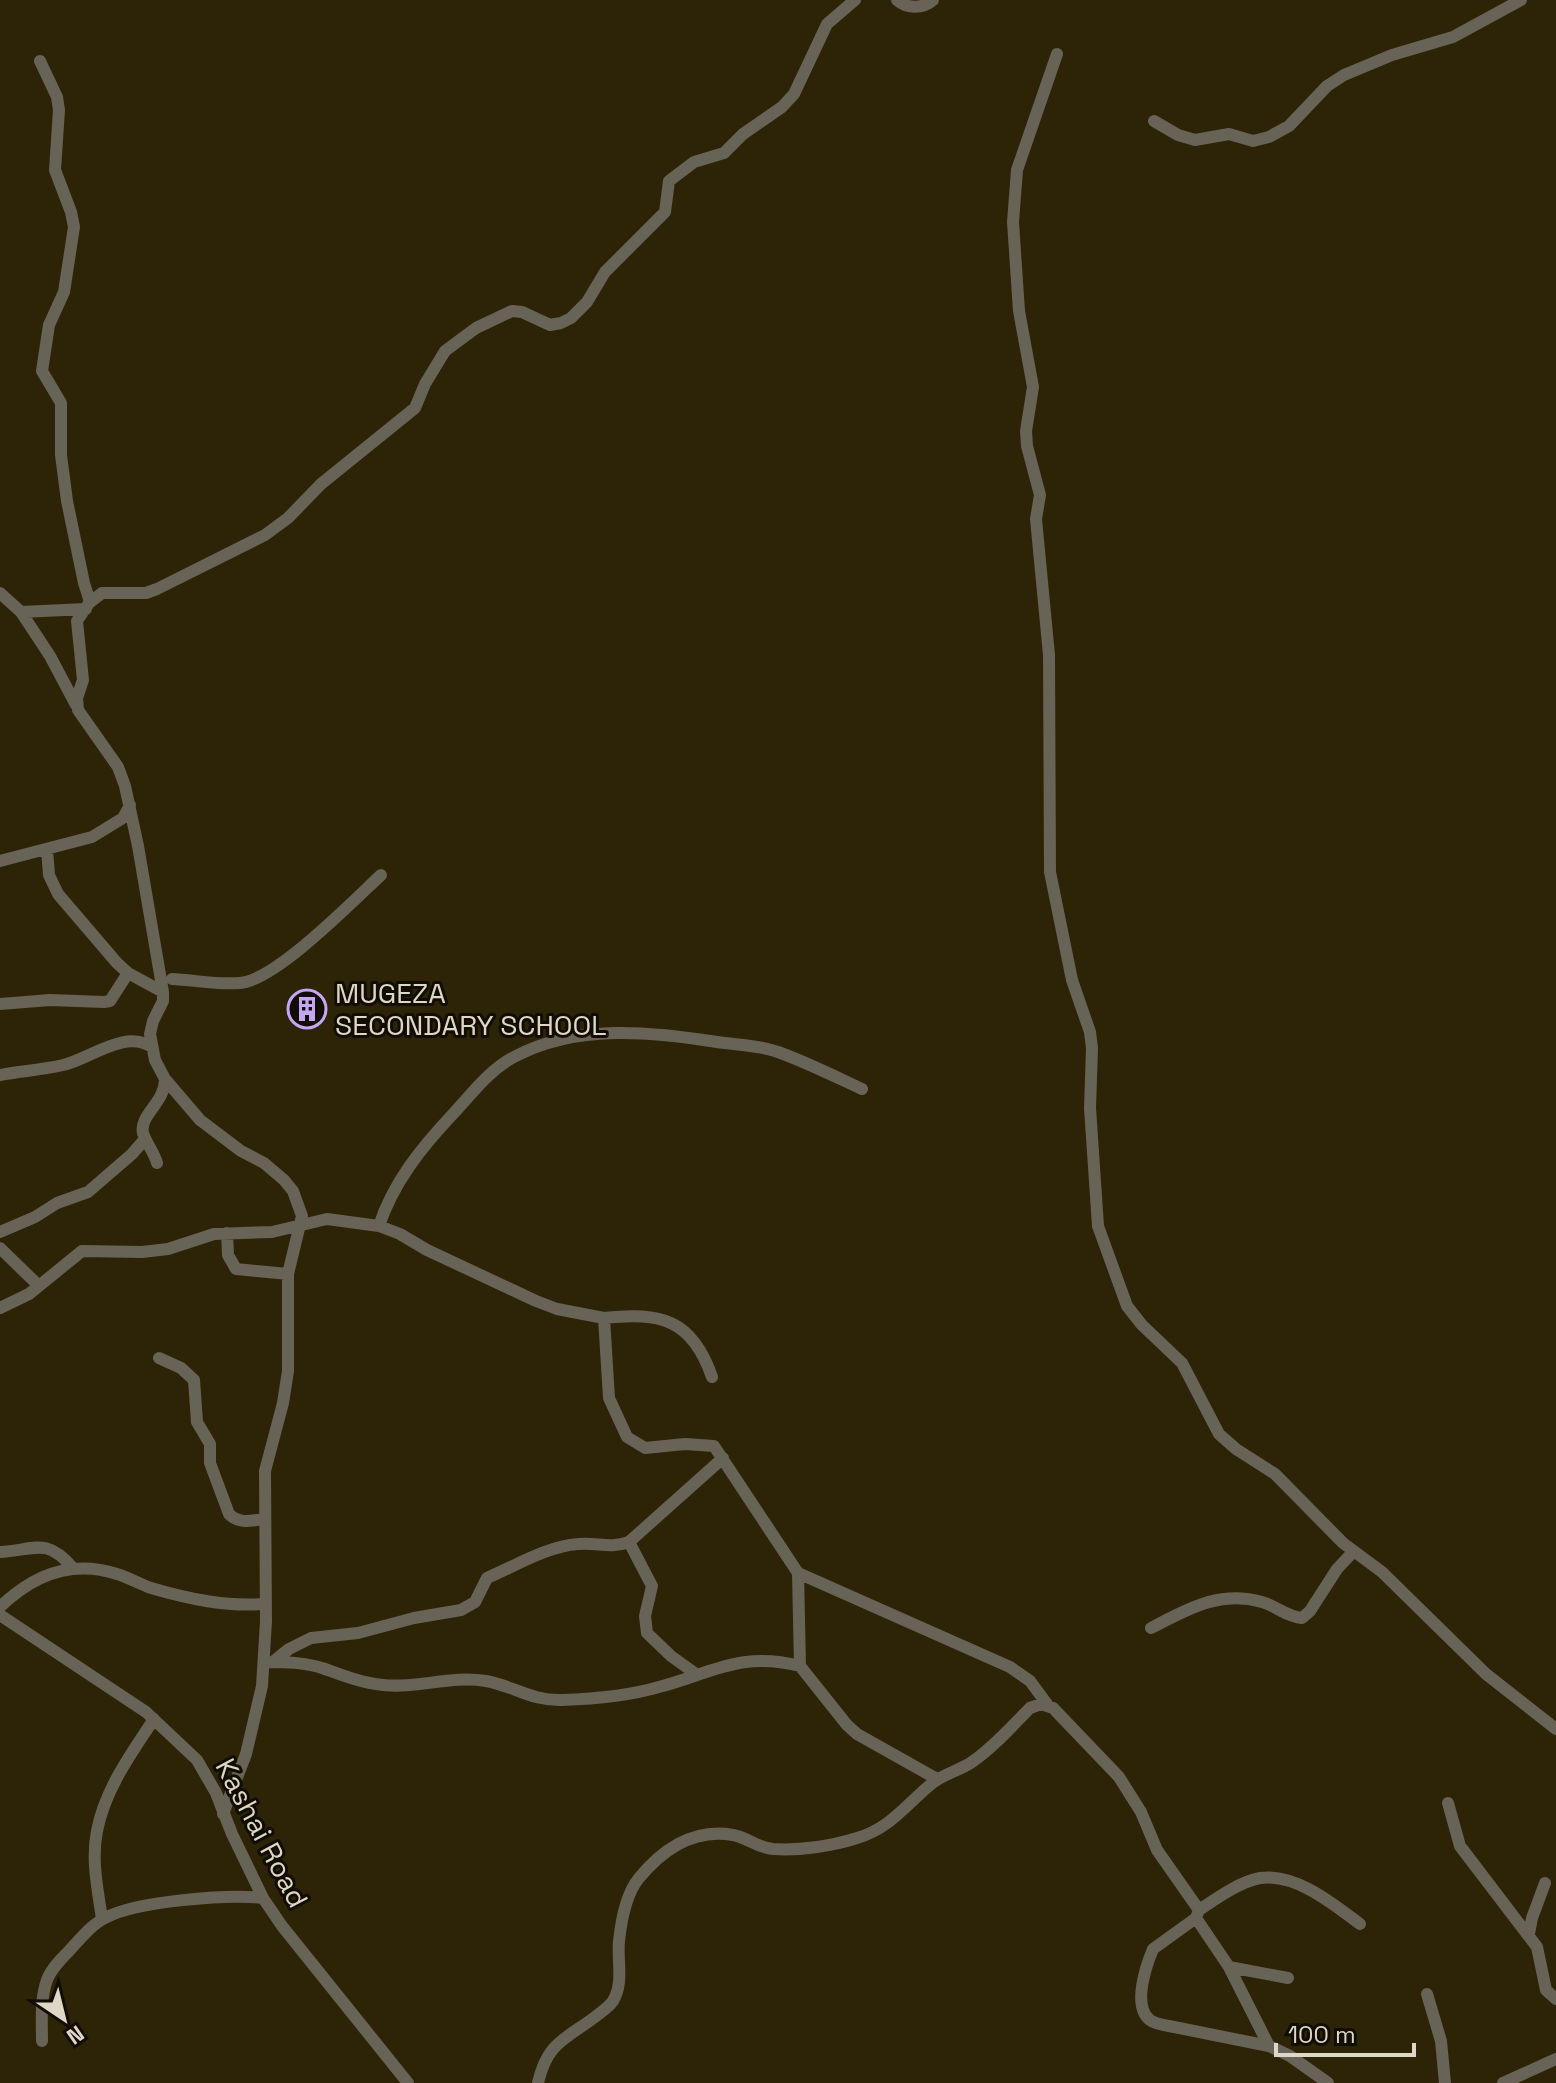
<svg xmlns="http://www.w3.org/2000/svg" width="1556" height="2083" viewBox="0 0 1556 2083" font-family="'Space Grotesk',sans-serif">
<style>
.lines{fill:none;stroke-linecap:round;stroke-linejoin:round}
.minor{stroke:#676356;stroke-width:12}
.labels{text-anchor:middle;stroke-width:6;stroke-linejoin:round;paint-order:stroke}
.poi-label{font-size:28px;fill:#ddd7c7;stroke:#110d03;text-anchor:start}
.street-label{font-size:28px;fill:#ddd7c7;stroke:#110d03}
</style>
<rect width="100%" height="100%" fill="#2d2306"/>
<g class="lines">
<path class="minor" d="M897,0C907,9 923,9 933,0
M1057,54L1017,170L1013,222L1019,311L1033,387L1026,431L1027,446L1040,495L1036,519L1049,655L1050,872L1072,980L1090,1032L1092,1048L1090,1108L1098,1226L1127,1306L1142,1325L1182,1363L1219,1434L1236,1449L1275,1474L1343,1543L1382,1572L1486,1674L1556,1729
M40,61L57,97L59,110L55,170L71,212L74,227L64,292L49,325L42,371L61,403V455L67,501L84,583L90,602
M1154,121L1178,135L1195,140L1229,134L1253,141L1269,137L1289,126L1327,86L1344,75L1392,55L1453,37L1521,0
M0,593L21,612L50,656L76,705
M21,612L86,609
M47,849L49,875L58,894L117,963L128,973L163,992
M0,861L92,837L123,818L130,805
M172,979C194,980 218,985 240,983C276,980 353,901 381,875
M0,1004L50,1000L104,1002L110,1001L128,973
M0,1075C21,1071 42,1070 63,1065C90,1059 124,1029 152,1047
M157,1163C154,1152 146,1143 143,1133C139,1115 165,1103 165,1079
M379,1226C393,1183 421,1148 452,1115C471,1095 489,1070 514,1057C578,1023 649,1032 717,1042C737,1045 759,1045 778,1052C806,1062 834,1076 862,1089
M0,1232L35,1217L57,1203L88,1192L132,1154L145,1139
M227,1233L228,1255L236,1269L288,1274
M0,1248L38,1285
M0,1308L29,1294L82,1251L142,1252L168,1249L214,1234L272,1232L327,1219L379,1226L400,1234L427,1250L536,1301L557,1309L604,1318L609,1398L627,1437L645,1448L685,1444L714,1446L798,1573L800,1666L847,1725L857,1734L937,1779
M604,1318C661,1312 692,1319 712,1377
M159,1358L181,1368L194,1380L197,1422L210,1444V1463L229,1514C239,1524 250,1521 264,1519
M629,1542L652,1586L645,1616L647,1633L671,1656L696,1674
M0,1552C35,1550 46,1537 72,1567
M798,1573L1010,1667L1030,1681L1047,1704
M0,1607C33,1575 71,1559 117,1574C128,1577 139,1584 151,1588C189,1599 226,1607 265,1604
M0,1615L146,1712L197,1760L216,1793L232,1834L263,1898L282,1926L408,2083
M1151,1628C1188,1609 1219,1590 1262,1602C1276,1606 1287,1617 1302,1618L1310,1611L1337,1569L1353,1552
M264,1662C284,1662 306,1662 325,1669C344,1676 362,1683 383,1685C417,1689 451,1675 486,1681C514,1686 531,1701 562,1700C594,1699 628,1696 659,1687C712,1673 741,1651 800,1666
M273,1662L289,1649L311,1638L358,1633L414,1618L461,1610L475,1602L487,1578C515,1566 548,1546 578,1544C598,1542 609,1549 629,1542L723,1458
M1448,1803L1460,1846L1537,1947L1546,1990L1556,1999
M223,1814L246,1754L262,1686L266,1621L265,1471L283,1403L288,1371V1274L302,1216L293,1191L284,1180L264,1163L241,1151L200,1120L165,1079L155,1060L150,1034L153,1021L163,1001V992L138,846L125,786L118,767L78,710L77,698L83,680L77,621L89,603L102,593H146L157,589L265,535L288,518L321,484L415,408L425,384L445,351L476,328L512,311L522,312L550,325L561,323L571,318L587,302L605,272L665,212L669,181L694,162L724,153L743,134L782,107L794,94L827,24L855,0
M1199,1910C1217,1898 1239,1882 1260,1878C1296,1873 1333,1904 1360,1924
M1196,1918L1153,1949C1146,1966 1132,2006 1150,2020C1155,2024 1163,2025 1169,2026L1269,2046L1290,2056L1328,2083
M102,1919C98,1891 91,1860 97,1831C105,1789 131,1754 154,1719
M1529,1934L1532,1918L1545,1883
M1229,1967L1288,1978
M1427,1994L1441,2041L1445,2083
M42,2041C42,2022 40,1999 47,1980C51,1969 61,1959 69,1951C80,1939 91,1925 105,1918C136,1901 228,1894 263,1898
M538,2083C547,2043 564,2040 595,2017C601,2012 608,2008 613,2001C624,1983 617,1961 619,1941C621,1922 626,1894 639,1878C663,1849 694,1828 733,1835C749,1838 755,1847 773,1849C799,1851 832,1846 857,1838C889,1829 906,1805 930,1785C942,1774 959,1771 972,1762C994,1747 1012,1726 1030,1708L1041,1704L1053,1708L1119,1777L1141,1812L1157,1850L1199,1910L1196,1918L1229,1967L1269,2046
M1503,2083L1556,2059"/>
</g>
<defs>
<symbol id="building-ring" viewBox="-11 -11 22 22"><circle r="9.5" fill="#110d03" stroke="#c3a7f2" stroke-width="1.5"/><path d="M-4-6H4V6H1V3H-1V6H-4ZM-2.5-4.3h1.7v1.8h-1.7ZM.8-4.3h1.7v1.8H.8ZM-2.5-1h1.7V.8h-1.7ZM.8-1h1.7V.8H.8Z" fill="#c3a7f2"/></symbol>
</defs>
<g fill-rule="evenodd">
<use href="#building-ring" x="285" y="987" width="44" height="44"/>
</g>
<g class="labels">
<g class="poi-label">
<text x="335" y="1003">MUGEZA<tspan x="335" dy="32">SECONDARY SCHOOL</tspan></text>
</g>
<g class="street-label">
<text transform="translate(262 1833) rotate(62)" y="10">Kashai Road</text>
</g>
</g>
<g transform="translate(64 2019) rotate(145)" stroke="#110d03" stroke-width="6" paint-order="stroke">
<path d="M0-6L14 30L0 20L-14 30Z" fill="#ddd7c7"/>
<text y="-12" font-size="22" font-weight="bold" text-anchor="middle" fill="#ddd7c7">N</text>
</g>
<path d="M1276 2043v12h138v-12" fill="none" stroke="#ddd7c7" stroke-width="4"/>
<text x="1288" y="2043" font-size="24" fill="#ddd7c7" stroke="#110d03" stroke-width="6" paint-order="stroke">100 m</text>
</svg>
